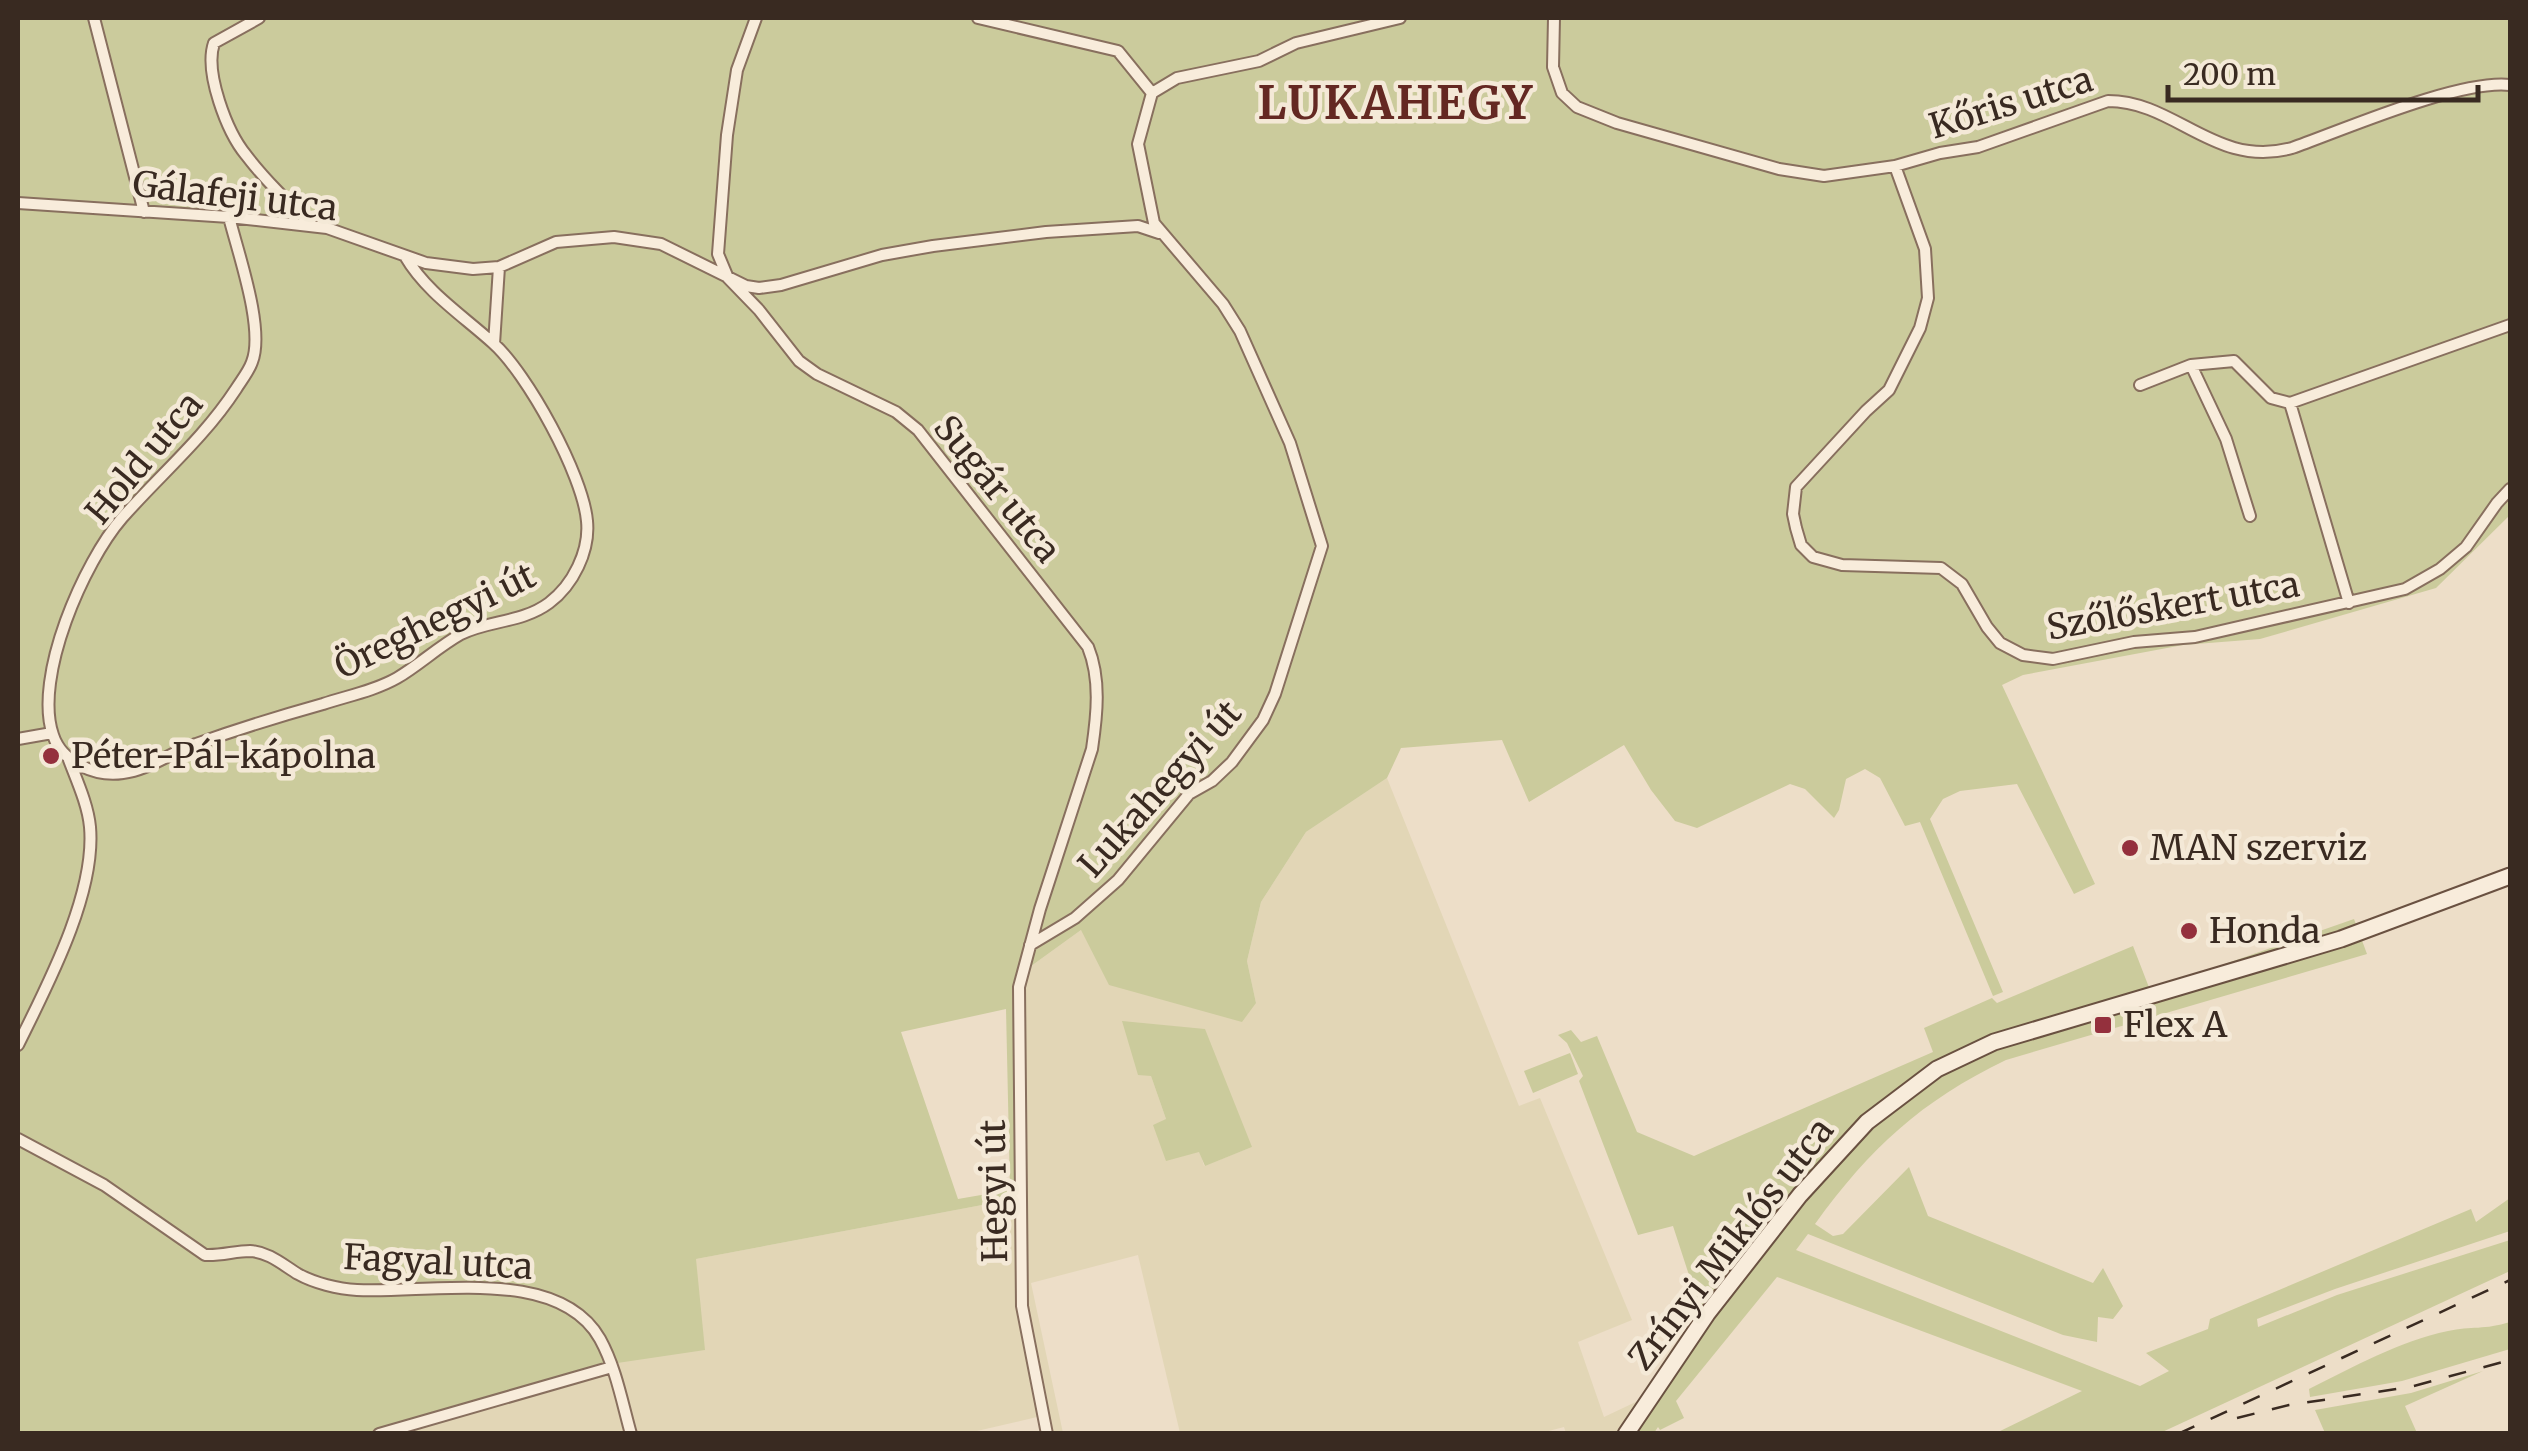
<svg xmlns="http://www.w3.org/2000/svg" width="2528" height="1451" viewBox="0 0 2528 1451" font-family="Merriweather,serif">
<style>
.farmland{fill:#e2d6b6;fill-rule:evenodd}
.green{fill:#cbcb9c;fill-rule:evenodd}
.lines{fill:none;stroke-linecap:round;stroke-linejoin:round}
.street-casing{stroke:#886f5e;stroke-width:14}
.secondary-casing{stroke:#6a5141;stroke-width:19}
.street{stroke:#f8ecdb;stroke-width:10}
.secondary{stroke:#f8ecdb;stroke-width:15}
.rail{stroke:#392a21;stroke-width:2.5;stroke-dasharray:18 18;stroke-linecap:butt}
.poi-dot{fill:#94303d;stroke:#f4e9d7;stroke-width:4}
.labels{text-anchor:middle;stroke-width:9;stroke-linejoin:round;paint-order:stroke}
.street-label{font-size:35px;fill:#392a21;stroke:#f4e9d7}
.poi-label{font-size:35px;fill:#392a21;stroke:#f4e9d7;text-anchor:start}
.district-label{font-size:45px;font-weight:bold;letter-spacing:2.5px;fill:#642822;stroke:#f4e9d7}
</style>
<rect width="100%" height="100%" fill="#eddec8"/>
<path class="farmland" d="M1387,778L1519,1106L1540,1098L1632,1320L1578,1342L1604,1417L1642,1399L1623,1433H1566L1564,1427L1537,1434L1180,1433L1138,1255L1031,1283L1063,1433H1041L1037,1417L964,1434H367L597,1366L696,1259L1014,1199L1027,969L1081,930L1256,1003L1247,961L1261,902L1306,832ZM1151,1076L1252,1147L1204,1166L1200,1152L1166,1119Z"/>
<path class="green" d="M18,18H2510V515L2436,588L2260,639L2183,645L2023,675L2002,685L2095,884L2074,894L2017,784L1960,791L1943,799L1930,819L2003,992L1993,996L1920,822L1905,826L1880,778L1865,769L1846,779L1839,810L1834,818L1805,789L1790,784L1697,828L1675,821L1651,790L1624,745L1529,802L1502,740L1401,748L1387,778L1306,832L1261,902L1247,961L1256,1003L1242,1022L1109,985L1081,930L1027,969L1014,1199L696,1259L705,1350L597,1366L367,1433H18ZM1006,1009L1010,1190L958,1199L901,1032Z
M2354,919L2367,954L2006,1060C1921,1101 1870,1148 1815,1224L1833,1236L1843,1234L1909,1167L1928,1216L2093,1283L2103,1268L2123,1306L2113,1319L2098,1317L2097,1342L2063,1335L1808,1234L1796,1250L2140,1386L2169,1371L2146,1353L2208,1329L2210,1319L2471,1209L2476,1222L2510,1198V1231L2335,1289L2257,1319L2258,1327L2337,1295L2510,1240V1271L2158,1434L1996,1433L2082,1391L1777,1277L1676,1401L1684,1418L1660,1430L1658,1427L1654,1433H1623L1702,1315L1673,1226L1638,1235L1579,1081L1583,1076L1567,1043L1558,1035L1571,1030L1581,1042L1597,1036L1637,1132L1694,1156L1933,1052L1924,1028L1992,998L1997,1003L2133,946L2150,990Z
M1122,1021L1205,1029L1252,1147L1205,1166L1199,1152L1166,1161L1153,1125L1166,1119L1151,1076L1138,1075Z
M1570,1053L1578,1074L1533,1093L1524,1071Z
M2510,1322V1349L2402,1381L2310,1397L2309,1389C2354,1367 2399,1341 2448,1331C2471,1326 2485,1330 2510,1322Z
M2483,1371L2405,1406L2417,1433H2325L2315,1410L2411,1393Z"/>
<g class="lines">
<defs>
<path id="street" d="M94,18L144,212
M259,18L214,43C204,72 227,132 246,155C265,180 289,203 312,225
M756,18L737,70L727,135L718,254L728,278L759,310L799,361L817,374L896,412L918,430L1088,647C1101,679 1097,715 1092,749L1040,909L1019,987L1022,1306L1047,1434
M978,18L1118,51L1152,93
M1554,18L1553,67L1562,93L1577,107L1617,123L1779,169L1824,176L1895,166L1940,153L1978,147L2108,101C2176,101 2215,169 2292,148C2343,130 2460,79 2510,85
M1895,166L1925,249L1928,298L1920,328L1889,390L1866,411L1796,487L1793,514L1796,528L1801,545L1813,557L1842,565L1941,568L1962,584L1987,627L2000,643L2023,655L2053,659L2134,642L2195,637L2405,589L2440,569L2466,547L2497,503L2510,489
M18,203L229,217L327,228L426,263L473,269L499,267L556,242L614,237L661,244L746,286L759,288L781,285L882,255L933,246L1046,232L1138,226L1159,233
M229,217C238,253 265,329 252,362C249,371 241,381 236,389C204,438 161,474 122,518C84,562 33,677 53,735C62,763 96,777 123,773C149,770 171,752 196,744C238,729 280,716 323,704C347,696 374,691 397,678C419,665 438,647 461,634C489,620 522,623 549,603C573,585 590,551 587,521C583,475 527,373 493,343C462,315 426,292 405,256
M494,344L499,267
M2191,365L2226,439L2250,516
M2140,385L2191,365L2234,361L2271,398L2290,403L2510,325
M2290,403L2349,603
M18,739L52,733
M1030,945L1075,918L1118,880L1189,794L1212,781L1232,762L1263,720L1275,694L1322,546L1290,443L1240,331L1223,304L1154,223L1138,144L1152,93L1177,78L1259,61L1296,43L1400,18
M18,1045C47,986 96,894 90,827C88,805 77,781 69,760
M18,1139L104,1185L205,1255C221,1256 235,1251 250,1251C269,1252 283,1265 298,1274C314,1283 338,1289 357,1290C429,1294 558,1265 600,1339C616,1368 622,1402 631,1434
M379,1434L612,1367"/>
<path id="secondary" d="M1626,1434L1707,1314L1800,1195L1867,1122L1937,1069L1994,1042L2341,939L2510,876"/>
</defs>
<use href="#street" class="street-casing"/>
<use href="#secondary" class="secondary-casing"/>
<use href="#street" class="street"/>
<use href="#secondary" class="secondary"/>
<path class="rail" d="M2237,1418L2289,1405L2410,1387L2510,1360
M2178,1434L2510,1280"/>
</g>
<g class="poi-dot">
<circle cx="51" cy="756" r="10"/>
<circle cx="2130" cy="848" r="10"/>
<circle cx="2189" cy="931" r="10"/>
<rect x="2093" y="1015" width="20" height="20" rx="5"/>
</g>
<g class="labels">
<g class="street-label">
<text transform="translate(2011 103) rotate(-17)" y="12">Kőris utca</text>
<text transform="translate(235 196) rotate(7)" y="12">Gálafeji utca</text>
<text transform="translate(144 458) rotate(-50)" y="12">Hold utca</text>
<text transform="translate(997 489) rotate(51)" y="12">Sugár utca</text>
<text transform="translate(2173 606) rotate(-10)" y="12">Szőlőskert utca</text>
<text transform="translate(435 621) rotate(-26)" y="12">Öreghegyi út</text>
<text transform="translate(1160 789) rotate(-48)" y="12">Lukahegyi út</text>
<text transform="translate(994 1191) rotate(-91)" y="12">Hegyi út</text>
<text transform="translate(1731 1244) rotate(-52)" y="12">Zrínyi Miklós utca</text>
<text transform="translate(438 1262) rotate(3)" y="12">Fagyal utca</text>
</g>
<g class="poi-label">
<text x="71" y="768">Péter-Pál-kápolna</text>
<text x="2150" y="860">MAN szerviz</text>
<text x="2209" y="943">Honda</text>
<text x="2123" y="1037">Flex A</text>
</g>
<g class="district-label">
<text x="1396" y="119">LUKAHEGY</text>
</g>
</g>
<rect width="2528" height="1451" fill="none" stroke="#392a21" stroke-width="40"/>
<path d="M2168 85v15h310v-15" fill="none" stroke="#392a21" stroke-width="5"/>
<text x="2183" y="85" font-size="30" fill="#392a21" stroke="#f4e9d7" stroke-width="8" paint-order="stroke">200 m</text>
</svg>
